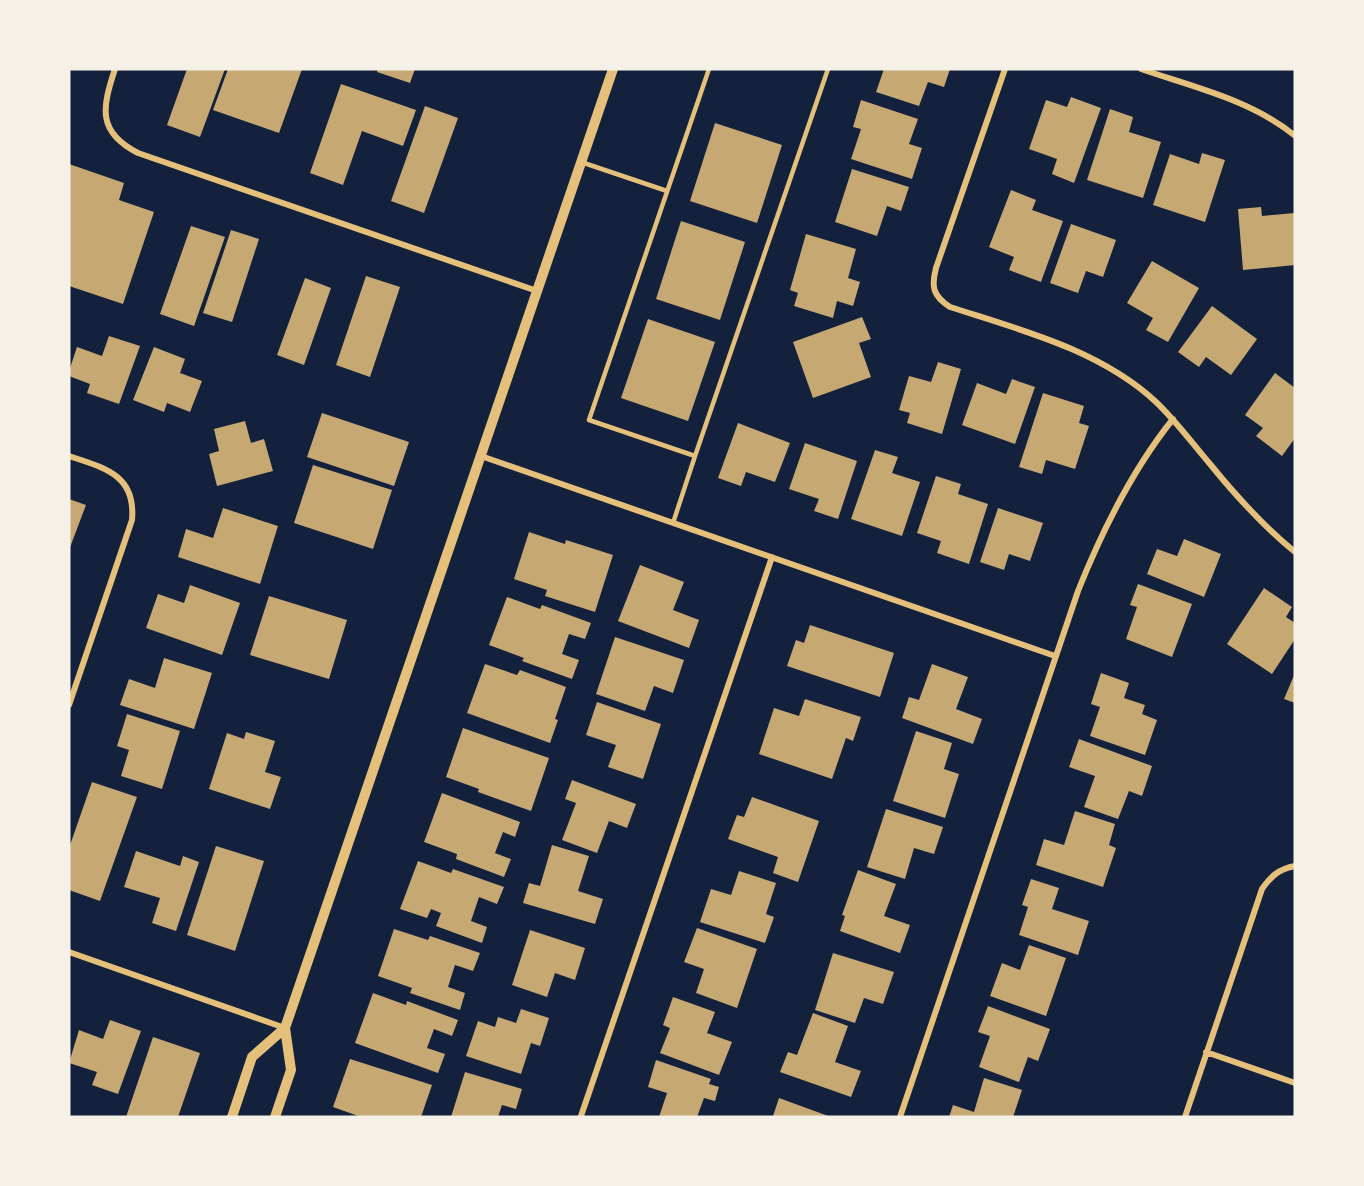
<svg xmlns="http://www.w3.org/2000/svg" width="1364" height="1186" viewBox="0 0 1364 1186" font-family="'Titillium Web',sans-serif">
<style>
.building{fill:#c6a872}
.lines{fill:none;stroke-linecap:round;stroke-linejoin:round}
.service{stroke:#e5c07b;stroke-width:4.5}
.minor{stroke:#e5c07b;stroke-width:6}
.tertiary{stroke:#e5c07b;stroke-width:10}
</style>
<rect width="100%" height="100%" fill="#14213d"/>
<path class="building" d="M187,69H225L200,137L167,125Z
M228,69H302L279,133L213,110Z
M378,69H415L410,83L377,72Z
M884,69H950L944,87L928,82L919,106L876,92Z
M341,84L416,110L403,146L362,131L343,185L310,173Z
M1071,97L1101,108L1074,183L1052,174L1057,159L1029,149L1046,100L1067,107Z
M861,100L918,119L909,144L922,148L912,179L851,159L861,129L853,127Z
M425,106L458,118L424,213L391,201Z
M1110,109L1133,117L1129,132L1161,142L1143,198L1087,180Z
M715,123L782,145L757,223L690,201Z
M1202,153L1225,160L1205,222L1153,205L1170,154L1199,164Z
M69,164L124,183L119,200L154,212L123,304L69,286Z
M852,169L909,187L901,211L887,206L877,236L835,222Z
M1011,190L1036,200L1032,210L1063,221L1041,282L1009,270L1014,257L989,247Z
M1261,207L1262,216L1294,213L1295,265L1243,270L1238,209Z
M681,221L745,242L720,320L656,299Z
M1071,224L1116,240L1103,277L1086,271L1078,293L1050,283Z
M191,226L225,237L194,326L160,314Z
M231,230L259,239L232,322L203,313Z
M806,234L856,249L848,278L860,282L853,306L837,301L833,318L794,306L798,293L790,290Z
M1152,261L1199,288L1168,342L1146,330L1153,318L1127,303Z
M366,276L400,287L370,377L336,365Z
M305,278L331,288L304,365L277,355Z
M1212,306L1257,339L1231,375L1206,357L1199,367L1178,352Z
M862,317L871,339L859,343L871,377L813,398L793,342Z
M648,319L715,342L688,421L621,398Z
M109,336L140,346L119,404L87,393L90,384L69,376V371L77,347L102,356Z
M154,347L185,359L180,373L202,381L190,412L167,403L164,412L133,400Z
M938,362L961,369L942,434L907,423L910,413L899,410L909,376L931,382Z
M1275,373L1295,388V438L1282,456L1256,436L1263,428L1245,415Z
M1012,379L1035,387L1015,444L962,425L977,383L1006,394Z
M1043,393L1084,406L1079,423L1089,426L1075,469L1046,460L1042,474L1019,467Z
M322,413L409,442L394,486L307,457Z
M245,421L251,443L264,439L273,471L217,486L209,454L219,451L214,429Z
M738,423L790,443L775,482L746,472L741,486L718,478Z
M805,443L857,461L838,519L814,511L819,499L789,489Z
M875,450L898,457L892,473L920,482L902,536L851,519Z
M313,465L392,490L373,549L294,523Z
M936,476L961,484L958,494L988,504L969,564L937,553L941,541L917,533Z
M69,499L86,505L69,550Z
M223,508L278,526L260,584L178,557L186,529L213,538Z
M998,508L1043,523L1030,561L1009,554L1004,570L980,562Z
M529,532L565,544L566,540L613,555L595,612L545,596L547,590L514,579Z
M1184,539L1221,554L1204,597L1147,574L1157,549L1177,556Z
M640,565L684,582L673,610L699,620L689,648L618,621Z
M1138,584L1192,604L1172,657L1126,639L1137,607L1130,605Z
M190,585L240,603L222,655L146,628L158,594L184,603Z
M1264,588L1292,607L1286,617L1295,623V639L1272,674L1227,644Z
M269,596L347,620L329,679L250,655Z
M507,597L540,609L542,605L591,623L585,639L569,634L562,654L579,660L572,679L522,661L524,658L489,645Z
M810,625L894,653L880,697L787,666L796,640L804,643Z
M615,637L684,660L673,693L654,686L645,711L596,694Z
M164,658L212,673L194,729L120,705L129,679L155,688Z
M485,664L517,675L520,670L566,687L555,719L558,720L550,743L467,713Z
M932,664L968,677L956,709L982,719L973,744L902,718L909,697L919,700Z
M1101,673L1129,683L1124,698L1145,705L1142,714L1157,720L1145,755L1090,736L1100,707L1091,704Z
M1295,673V703L1284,699Z
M805,699L861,717L853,741L846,738L832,779L759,754L774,708L799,716Z
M597,702L661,724L643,779L608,767L616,745L586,735Z
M127,714L180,731L162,789L121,776L129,750L117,746Z
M463,728L549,758L531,811L478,792L479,789L446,777Z
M916,731L952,743L944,769L959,774L945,818L893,801Z
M246,732L275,741L265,772L281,777L270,809L209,789L227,733L244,739Z
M1079,739L1152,766L1142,796L1129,791L1118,819L1084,807L1095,776L1069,767Z
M572,780L636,804L627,828L609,821L597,853L562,840L576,803L565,799Z
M92,782L137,797L100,901L69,890V848Z
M442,793L520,822L515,837L503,832L495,853L511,859L504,877L456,859L457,854L424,842Z
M752,797L819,821L798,882L773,873L778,857L728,839L737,815L744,817Z
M886,809L943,827L934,854L914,848L905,879L867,867Z
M1075,811L1115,824L1109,845L1116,848L1103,887L1036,865L1044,839L1064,845Z
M552,845L589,856L578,891L603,899L595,924L523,903L529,883L540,886Z
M216,846L264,861L235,951L187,935Z
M136,851L180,866L183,856L199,862L176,931L152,923L160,898L124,887Z
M418,861L451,873L453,869L504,887L497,904L479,897L471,921L487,927L482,943L436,926L441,913L431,909L427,918L400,909Z
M858,870L896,884L884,916L910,925L900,953L840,931L845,916L842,915Z
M739,871L776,883L766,914L774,917L765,943L700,922L711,889L731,895Z
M1031,879L1059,888L1052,909L1089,921L1078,955L1019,935L1028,907L1022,905Z
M697,928L757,949L737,1008L696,993L704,969L684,962Z
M394,929L428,940L430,936L480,953L473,971L455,965L448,987L465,993L460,1010L410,993L412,988L378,976Z
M530,930L585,948L575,980L555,973L547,997L512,985Z
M1029,945L1066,958L1046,1016L990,996L1002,963L1020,970Z
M833,953L894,972L883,1004L864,998L855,1023L815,1010Z
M373,993L406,1005L407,1001L458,1020L452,1036L434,1029L427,1048L445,1054L438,1073L355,1043Z
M673,997L715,1012L707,1033L732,1042L719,1075L660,1053L670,1028L663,1025Z
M988,1006L1050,1029L1038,1061L1028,1057L1019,1082L979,1067L990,1036L978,1032Z
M521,1009L549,1018L540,1046L531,1043L521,1074L466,1056L478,1021L495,1027L498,1017L516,1023Z
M813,1013L848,1026L835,1062L861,1071L851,1097L780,1072L788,1052L797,1055Z
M110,1020L141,1031L118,1094L92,1085L97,1072L69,1063L79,1030L103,1039Z
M153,1037L200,1053L178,1117H126Z
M350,1059L432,1085L421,1117H361L333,1107Z
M656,1060L711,1079L709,1084L719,1087L715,1101L704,1098L697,1117H659L667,1093L648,1087Z
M465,1072L522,1089L516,1109L502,1105L498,1117H451Z
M984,1078L1022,1090L1013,1117H949L953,1105L974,1112Z
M779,1098L831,1117L773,1116Z"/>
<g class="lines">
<path class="service" d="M581,162L667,191
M695,456L828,69
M673,523L695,456L589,420L709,69"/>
<path class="minor" d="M115,69C102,108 97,132 138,153L537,291
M1005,69L936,268C931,287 933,296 950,307C1021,330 1100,350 1156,402C1176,421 1192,443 1210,464C1236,496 1263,526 1295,552
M1141,69C1193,87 1251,100 1294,135
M69,456C105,468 136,475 132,520L69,705
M481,456L1055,656
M69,952L285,1028
M1206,1052L1295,1083
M581,1116L772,557
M900,1117L1078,591C1102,531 1132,470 1173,419
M1185,1117L1262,889C1271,876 1279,869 1295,866"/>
<path class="tertiary" d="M232,1117L252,1057L285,1028
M275,1117L291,1070L285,1028L613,69"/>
</g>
<rect width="1364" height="1186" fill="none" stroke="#f6f1e7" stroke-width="141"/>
</svg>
